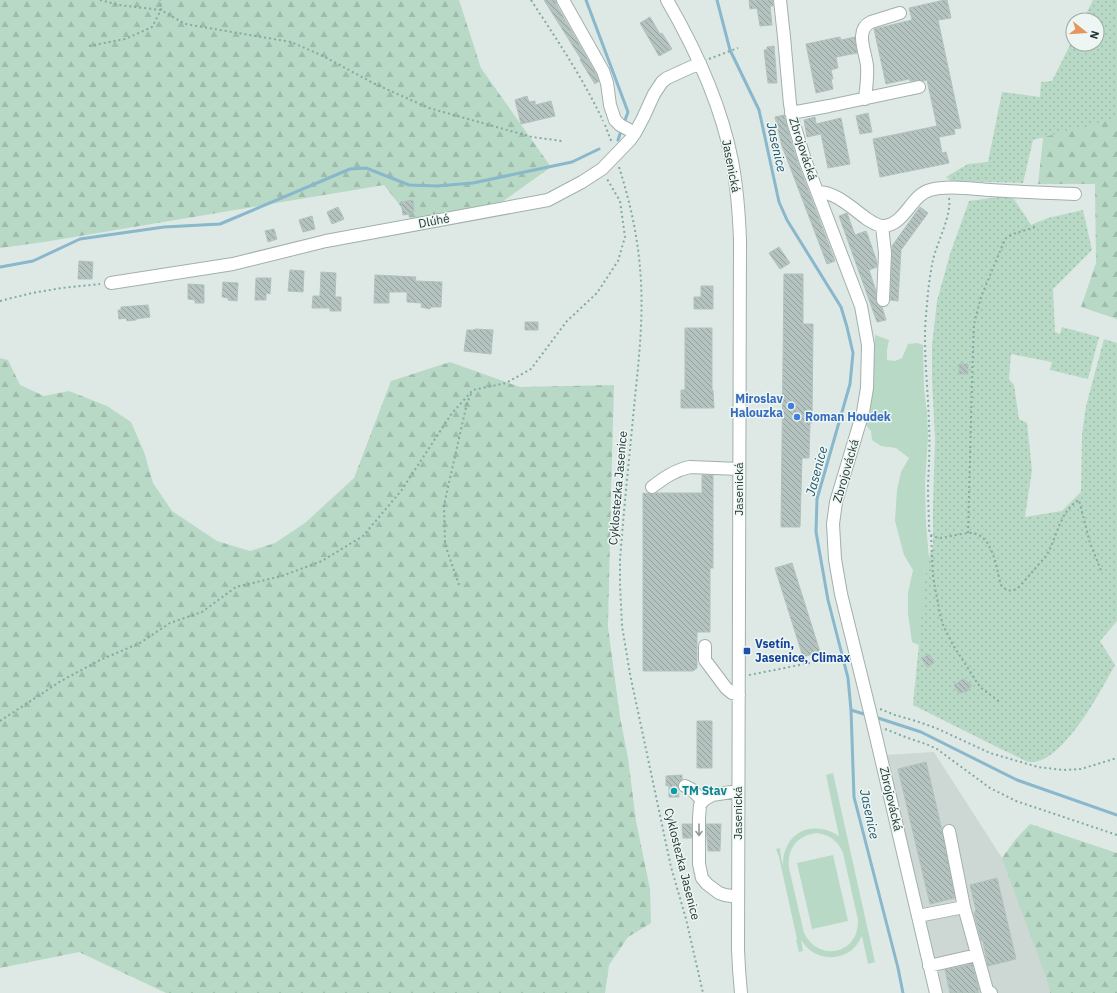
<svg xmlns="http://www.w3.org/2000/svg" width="1117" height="993" viewBox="0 0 1117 993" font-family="'IBM Plex Sans',sans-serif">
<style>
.built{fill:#cdd8d5}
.grass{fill:#b8d9c6;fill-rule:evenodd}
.forest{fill:url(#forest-firs)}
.garden{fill:url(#garden-dots)}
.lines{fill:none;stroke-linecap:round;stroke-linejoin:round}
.stream{stroke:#89b7cb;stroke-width:3}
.building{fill:url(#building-back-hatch);stroke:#b1c2bd}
.minor-casing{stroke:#a2b0ad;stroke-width:14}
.path{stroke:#81aaa3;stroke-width:2;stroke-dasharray:2 3;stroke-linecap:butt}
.minor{stroke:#fff;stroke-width:12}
.oneway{stroke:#909b9a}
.shop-dot{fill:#3f7fe0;stroke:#eef6f3;stroke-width:1.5}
.transit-dot{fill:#1a4fb4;stroke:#eef6f3;stroke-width:1.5}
.culture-dot{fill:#0f9aa8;stroke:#eef6f3;stroke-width:1.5}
.labels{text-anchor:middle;stroke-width:3;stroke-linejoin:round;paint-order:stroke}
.street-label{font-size:12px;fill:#213735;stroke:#eef6f3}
.shop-label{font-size:12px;font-weight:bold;fill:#366cbe;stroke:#eef6f3;text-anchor:end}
.transit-label{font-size:12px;font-weight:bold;fill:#164399;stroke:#eef6f3;text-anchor:start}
.culture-label{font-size:12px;font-weight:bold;fill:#0d838f;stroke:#eef6f3;text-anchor:start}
.water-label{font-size:13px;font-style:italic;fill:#20556e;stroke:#eef6f3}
</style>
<defs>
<pattern id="forest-firs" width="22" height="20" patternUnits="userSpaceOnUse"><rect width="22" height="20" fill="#b8d9c6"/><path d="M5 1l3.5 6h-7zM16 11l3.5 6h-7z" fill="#9ebbab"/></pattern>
<pattern id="garden-dots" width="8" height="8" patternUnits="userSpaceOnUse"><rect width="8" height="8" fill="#b8d9c6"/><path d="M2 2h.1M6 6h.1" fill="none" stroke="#9ebbab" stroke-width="1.8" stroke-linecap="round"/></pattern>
<pattern id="building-back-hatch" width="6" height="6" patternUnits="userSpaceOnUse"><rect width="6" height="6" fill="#b4c3bf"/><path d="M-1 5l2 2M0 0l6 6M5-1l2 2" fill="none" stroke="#929f9c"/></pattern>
</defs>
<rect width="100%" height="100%" fill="#dee9e6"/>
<path class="built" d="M934,752L1036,911L1050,993H943L886,755Z"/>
<path class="grass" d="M875,335L889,340L887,350V360L895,361L902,358L908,344L917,343L923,345L924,388L927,413L928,437L925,484L926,524L930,570L919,645L912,642L908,614V593L913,570L904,555L895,521L897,490L901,472L909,458L896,448L881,446L872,440L871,431L866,425L872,393L873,367L874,360Z
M833,773L875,962L868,964L862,936C859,941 857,945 853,949C841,959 824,960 811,951C807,948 804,944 801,940L803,951L799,952L796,940L797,939L779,857L776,849L780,848L781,857L783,866C783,861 783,856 785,851C793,826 820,823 839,836L826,775ZM817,833C830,835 838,841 843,853L858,920C859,954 819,963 804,933L789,868C787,849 797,835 817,833Z
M833,855L848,921L812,929L797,863Z"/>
<path class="forest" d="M0,0H459L481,68L551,167L481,217L416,226L384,185L44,242L0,248Z
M1117,115V319L1081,307L1096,263L1095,184H1038L1045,121Z
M0,358L8,360L20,385L44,396L69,391L107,406L131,422L144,452L153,483L172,511L217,541L250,551L275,543L305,523L354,478L391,381L450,362L520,387L614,385L611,495L608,627L620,717L628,758L636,821L650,889L651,923L628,937L609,965L605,993H166L79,952L0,968Z
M1030,824L1117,853V993H1050L1047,980L1002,858L1015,840Z"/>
<path class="garden" d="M1093,0H1117V118L1033,140L1023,183L951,181L946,177L968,164L988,162L1002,92L1040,97L1041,82L1052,81L1073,39V44H1097V20H1083Z
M1006,196L1014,199L1031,225L1048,218L1083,210L1092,250L1053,289L1055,332L1060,334L1062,327L1099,337L1088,379L1050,370L1052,362L1011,354L1009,379L1014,385L1019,419L1027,423L1032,470L1025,517L1062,511L1081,492L1082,434L1086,406L1104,339L1117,343V621L1100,641L1115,665C1101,690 1063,764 1030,762C1025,762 1011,753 1005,751C974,736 944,720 913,705L927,563L933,546V507L935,439L932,379V346L937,301L950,254L969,201Z"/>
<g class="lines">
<path class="stream" d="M586,0L628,112L624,123
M717,0L730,50L759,110L779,202L787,220L841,307L847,327L853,353L850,384L817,499L816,532L828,600L848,678L851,710L854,797L898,968L903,993
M618,140L622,128
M0,267L33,261L80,239L164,227L220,224L350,169L366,168L409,185L437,186L473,183L572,162L599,149
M851,710L867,715
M875,717L921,732L1017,780L1117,815"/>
</g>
<path class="building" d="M544,0H556V4L596,74L599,81L595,84L580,60L581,59Z
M749,0H773V6H770L772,25L760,26L757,8L750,9Z
M944,0H947L951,18L938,20L961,128L954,129L955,134L939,137L942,153L946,152L949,163L880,177L873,139L937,126L927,80L923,81L918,80L910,81L909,79L886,84L874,29L912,20L909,8Z
M650,17L660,34L662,33L672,49L659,56L640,23Z
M840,37L841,40L855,37L857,53L836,57L838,68L831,70L833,79H831L833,89L816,93L806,44Z
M774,46L777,83H768L764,50H767V47Z
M527,96L529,102L535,101V105L551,101L555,116L521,124L515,100Z
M868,113L872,132L860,134L856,116Z
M784,115L791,141L798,163L835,261L827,264L782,146L775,117Z
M815,117L816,124L841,118L850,164L828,168L821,134L807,137L804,120Z
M413,200L414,212L411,213V214L403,215L401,202Z
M338,207L344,219L332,224L327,212Z
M920,207L928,213L901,250L898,301L890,300L892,253V246Z
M847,213L855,235L866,231L868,236L877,262V267L869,270L876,291V303L879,306L882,307L886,320L877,322L839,216Z
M312,216L315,229L303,232L299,220Z
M274,229L277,239L268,242L265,231Z
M779,247L790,263L780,269L769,253Z
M79,261L93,262L92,279H78Z
M290,270L304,271L303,292L288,291Z
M321,272L336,273L335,297H341V311H330V308H312L313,296H320Z
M784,274H803V324H813L812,423H810L809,458H802L800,527H781Z
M375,275L416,277L415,281L442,282L441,307H431L430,309L421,307L422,303L407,302V292H389V303H374Z
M256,278H271L270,294L266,293V300H255Z
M223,282L238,283L237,301L228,300V298L222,297Z
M188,284L204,285V303H195V300L188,299Z
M701,286H713V309H694V297H701Z
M148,305L150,317L136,319V320L127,321L126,318L119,319L118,310H121V307Z
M525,322H538V330H525Z
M685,328H712V390H713L714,408H681V390H685Z
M475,329L493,330L491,354L464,351L467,330H474Z
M959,364H968V374H959Z
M702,475H713V568H710V632H697V668L693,671H643V493L652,494L657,493H702Z
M792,563L820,652L803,657L775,568Z
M929,654L935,662L927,667L922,659Z
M963,679L972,685L967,691L961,693L960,692L959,693L954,685Z
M697,721H712V768H697Z
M926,762L942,830L955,898L930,904L898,769Z
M682,775V779L679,782L678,786L679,797H669V785L666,786V776Z
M682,824H692V838H683Z
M706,824H721L720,851H708Z
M997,878L1016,959L988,966L983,941L981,940L974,913L976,910L970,885Z
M972,964L979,990L978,991L979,993H950L945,970Z"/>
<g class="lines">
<defs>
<path id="minor" d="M563,0L603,71L607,83L610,105L615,120L620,125L635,133
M667,0C696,50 721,104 732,161C737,187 739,214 740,240L738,949L739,969L741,993
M780,0L784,37L790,104L793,121L805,160L861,306L868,345L867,388L863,412L836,502L833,524L835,559L841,594L873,724L936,993
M865,99C866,88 868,77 867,66C866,53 854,30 871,22L900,13
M791,113L829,106L919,87
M817,192C835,191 853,209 867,219C872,222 877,226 883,226C905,225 911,195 930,190C948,185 972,189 991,190C1019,192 1047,193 1075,194
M882,226L885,253L883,300
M111,283L233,264L326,241L548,200L582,182L602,169L630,140L635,133L643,118L654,94L662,82L667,78L700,63
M652,487C664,478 675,470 690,467L739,469
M705,646V660L726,688L732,693L739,695
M685,786L691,789L703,801
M738,897L725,895L719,893L707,884L702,878L699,864V818L700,805L703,801L707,798L712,795L738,791
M964,907L987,990L991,993
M918,916L964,907L949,831
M929,966L977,955"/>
</defs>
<use href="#minor" class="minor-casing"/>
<path class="path" d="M100,0L119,5L161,10L185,24L291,42L321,55L375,84L429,108L532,137L562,141
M531,0C557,40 583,78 603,121
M89,46L125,39L152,27L161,10L160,0
M709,59L738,48
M605,125L612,143
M619,167C631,205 639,242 641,282C643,321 639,359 635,397C630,451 624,506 620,560V585L622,626L630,674L671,867L686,919L703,993
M949,198C952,215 937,242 933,260C930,274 928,290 927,305C922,345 928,384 929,424C930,444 929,464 928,485C928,500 929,515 929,530L931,535C938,539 943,538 951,536C957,535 964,533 970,533C993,533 996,568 1001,585C1007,592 1014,592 1020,586L1046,556L1049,551C1057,534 1062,509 1079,500L1090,543L1102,573
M0,301L32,293L62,288L100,284
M968,533L973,348L974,324L981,297L1003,244L1006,238L1013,234L1035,227
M931,535L933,577L940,614L943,625L953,645L980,687L1000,702
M459,585L445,544L444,505L467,403L472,392
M749,675L845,656
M880,709L895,715L916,721L936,728L990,753L1038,767L1063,770L1081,769L1117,758
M0,721L61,681L100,660L140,643L170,623L202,612L236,587L282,576L322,561L363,536L401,491L452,413L473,390L506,383L531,369L567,321L597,293L618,261L625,237L620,201L607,179
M885,729L908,738L926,744L937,749L990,788L1016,801L1117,835"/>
<use href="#minor" class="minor"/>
</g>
<defs><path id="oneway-shaft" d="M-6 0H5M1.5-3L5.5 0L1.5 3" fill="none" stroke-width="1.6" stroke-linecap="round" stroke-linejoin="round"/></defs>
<use class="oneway" href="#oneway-shaft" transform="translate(699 830) rotate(90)"/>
<g class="shop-dot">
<circle cx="791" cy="406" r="4"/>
<circle cx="797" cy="417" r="4"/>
</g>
<rect class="transit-dot" x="743" y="647" width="8" height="8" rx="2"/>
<circle class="culture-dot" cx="674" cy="791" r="4"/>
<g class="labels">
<g class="street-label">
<text transform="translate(803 149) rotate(72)" y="4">Zbrojovácká</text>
<text transform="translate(731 166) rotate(79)" y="4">Jasenická</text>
<text transform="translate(434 221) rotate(-11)" y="4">Dlúhé</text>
<text transform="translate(846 471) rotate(-74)" y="4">Zbrojovácká</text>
<text transform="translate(618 488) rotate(-85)" y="4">Cyklostezka Jasenice</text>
<text transform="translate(739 489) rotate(-90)" y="4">Jasenická</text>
<text transform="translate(891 799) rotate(77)" y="4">Zbrojovácká</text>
<text transform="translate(738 813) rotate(-90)" y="4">Jasenická</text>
<text transform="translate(682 864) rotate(76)" y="4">Cyklostezka Jasenice</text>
</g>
<g class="shop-label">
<text x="783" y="403">Miroslav<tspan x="783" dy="14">Halouzka</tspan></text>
<text x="805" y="421" text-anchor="start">Roman Houdek</text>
</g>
<g class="transit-label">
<text x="755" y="648">Vsetín,<tspan x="755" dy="14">Jasenice, Climax</tspan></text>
</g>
<g class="culture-label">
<text x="682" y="795">TM Stav</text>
</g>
<g class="water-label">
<text transform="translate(777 147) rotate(77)" y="5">Jasenice</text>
<text transform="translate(816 471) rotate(-75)" y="5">Jasenice</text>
<text transform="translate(870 814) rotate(78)" y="5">Jasenice</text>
</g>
</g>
<g transform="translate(1085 32) rotate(107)"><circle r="19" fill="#eef6f3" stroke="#9caaa7"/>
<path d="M0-3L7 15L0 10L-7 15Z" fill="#e7945e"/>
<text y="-6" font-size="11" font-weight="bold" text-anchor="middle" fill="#213735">N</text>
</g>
</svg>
